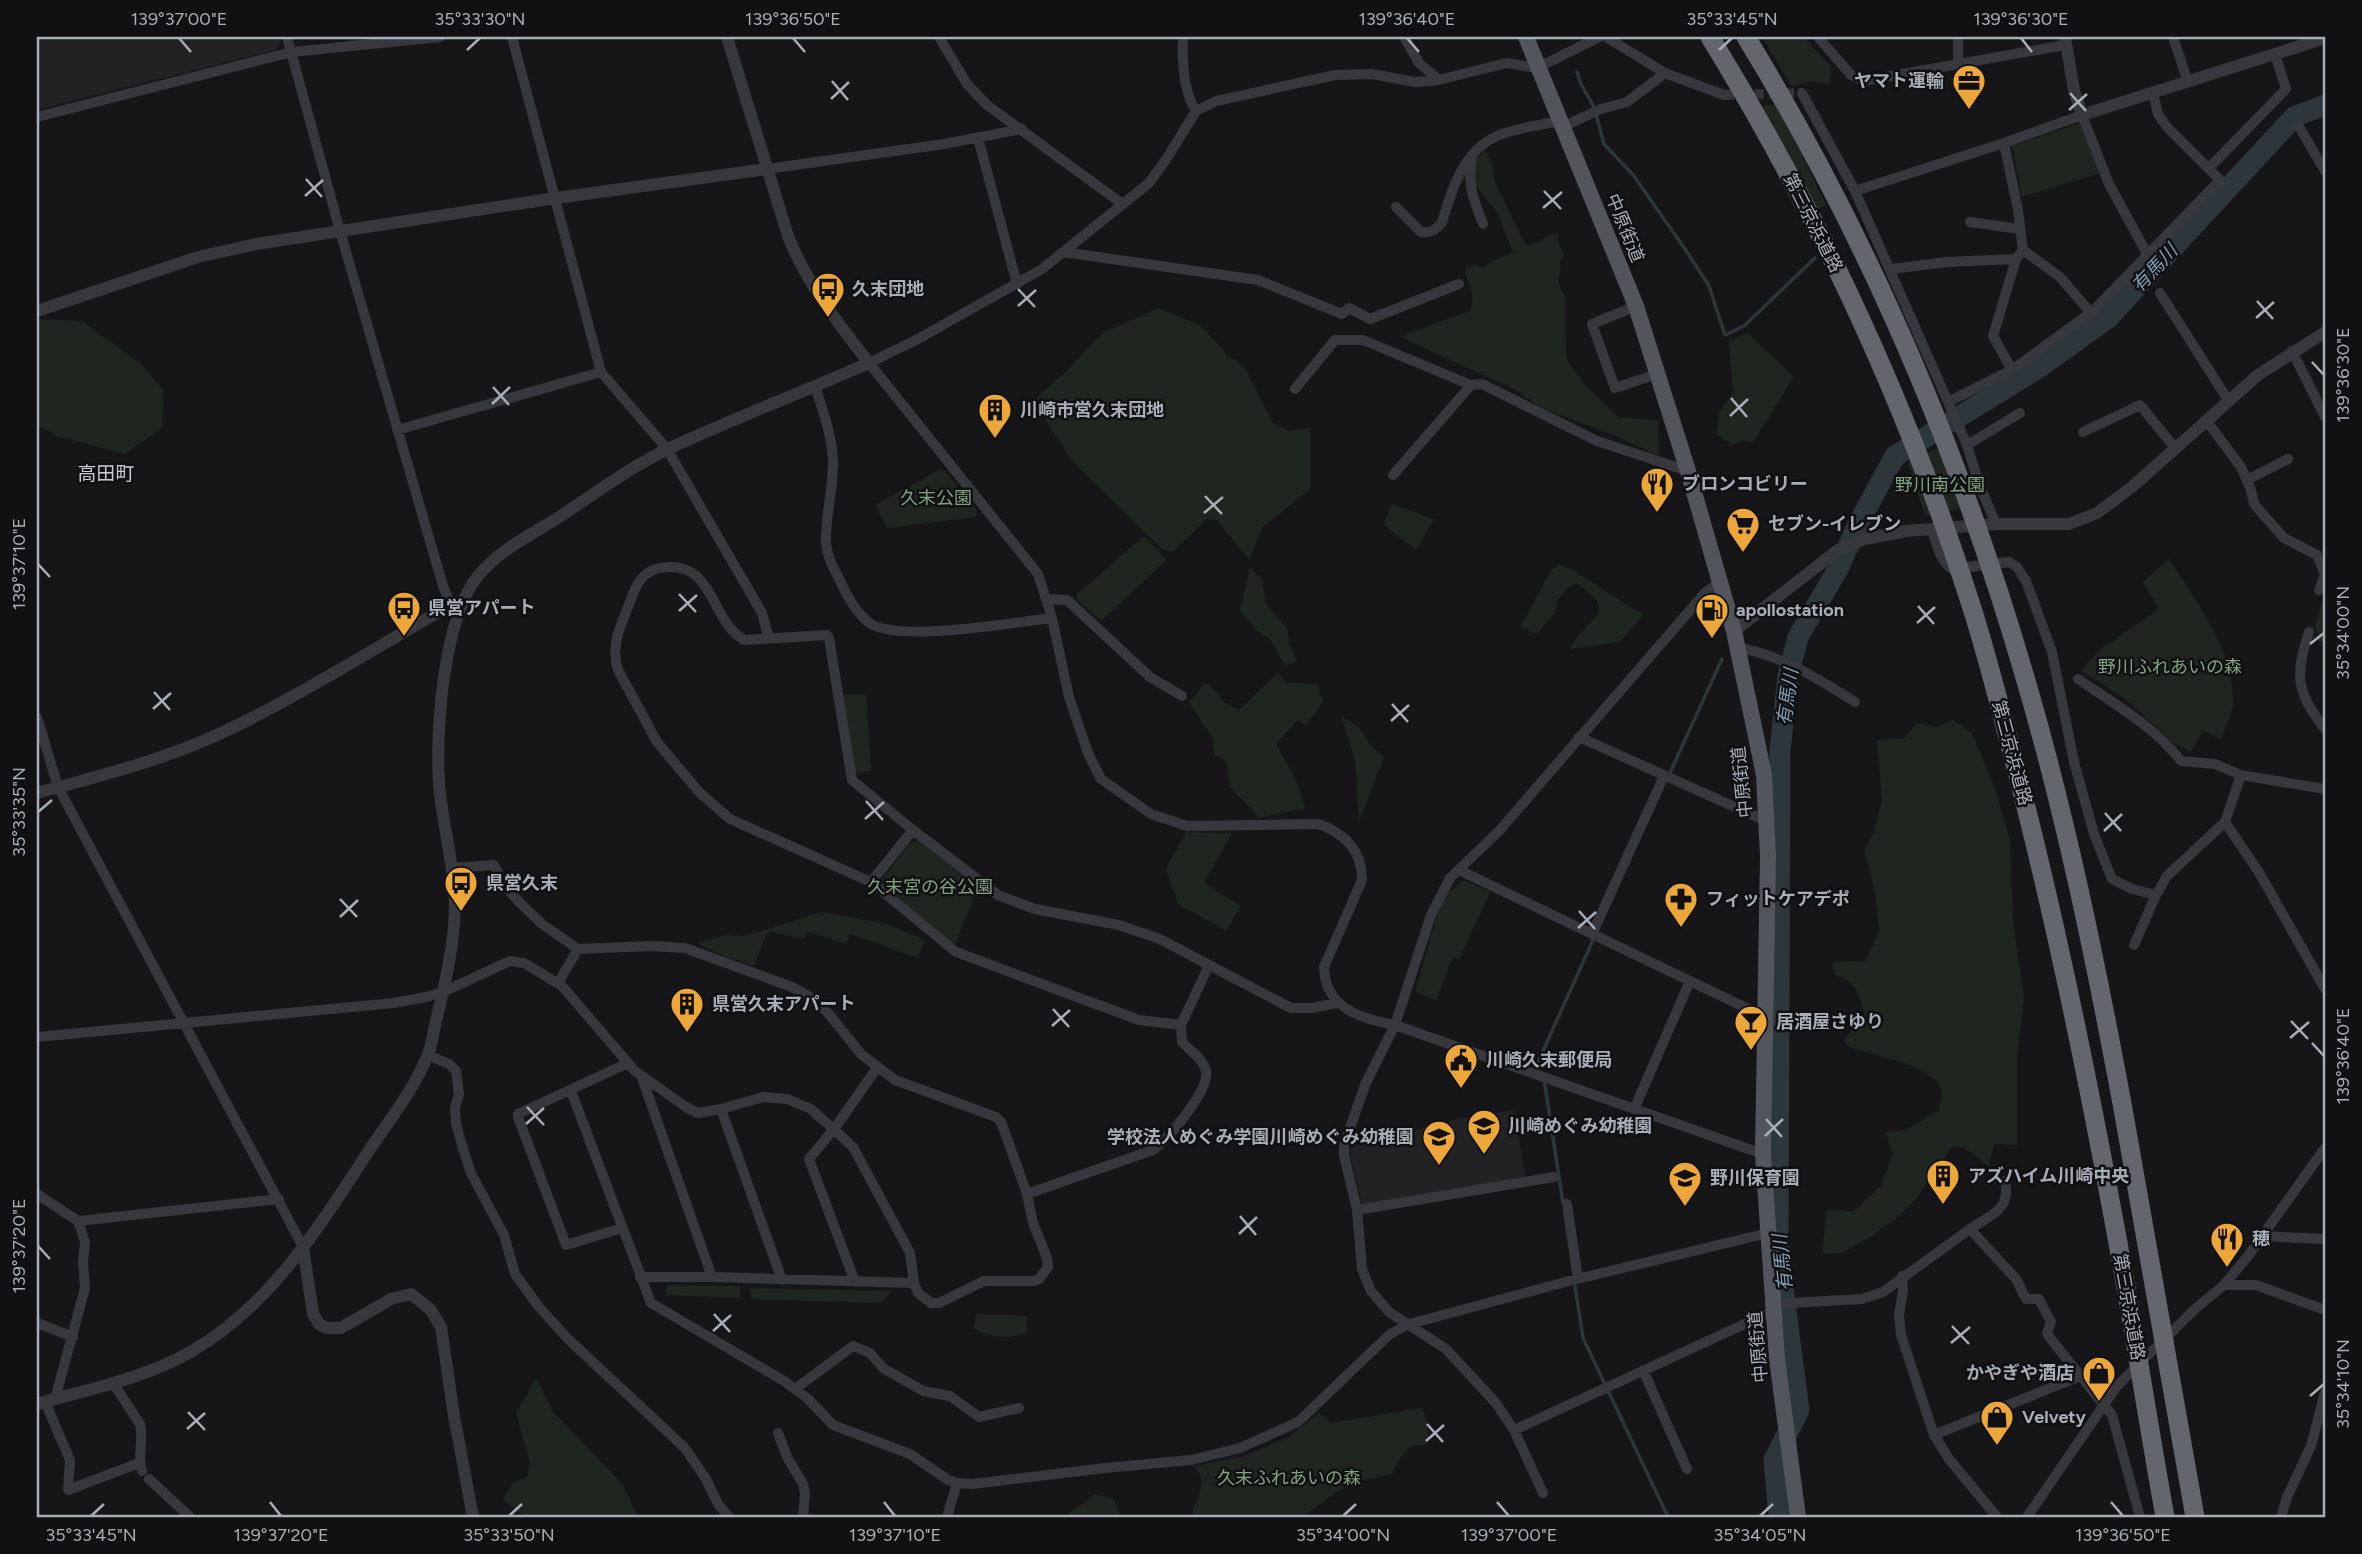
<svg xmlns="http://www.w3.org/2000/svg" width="2362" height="1554" viewBox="0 0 2362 1554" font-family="Figtree,'Noto Sans JP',sans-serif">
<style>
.built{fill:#222225}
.green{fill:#1e261f}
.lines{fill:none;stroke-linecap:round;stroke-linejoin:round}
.stream{stroke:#2c363b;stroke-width:3.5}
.river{stroke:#2c363b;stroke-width:21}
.minor-tunnel{stroke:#333438;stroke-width:10;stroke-dasharray:10 5;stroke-linecap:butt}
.minor{stroke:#37383d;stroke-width:10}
.tertiary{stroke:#37383d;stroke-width:12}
.primary{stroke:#53555c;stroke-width:16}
.motorway{stroke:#63676d;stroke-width:19}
.ticks{fill:none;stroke:#a8aeb7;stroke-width:2.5}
.labels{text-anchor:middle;stroke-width:5;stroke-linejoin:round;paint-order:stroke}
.poi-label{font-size:18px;font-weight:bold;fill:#a8aeb7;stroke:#111113;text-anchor:start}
.street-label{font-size:18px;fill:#a8aeb7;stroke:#111113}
.park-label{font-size:18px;fill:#80a280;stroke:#111113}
.water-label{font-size:19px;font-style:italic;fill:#809db1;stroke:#111113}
.neighbourhood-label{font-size:19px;fill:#c9cdd3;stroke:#111113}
.neatline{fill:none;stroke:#a8aeb7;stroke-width:2.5}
.ticks-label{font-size:18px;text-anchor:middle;fill:#a8aeb7}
</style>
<rect width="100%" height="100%" fill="#161618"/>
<path class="built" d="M37,37H279L281,42L276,50L37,110Z
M1514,1110L1526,1179L1362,1205L1350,1155L1351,1146L1463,1118Z"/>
<path class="green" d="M1762,37H1804L1831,67L1830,84L1810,82L1792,87Z
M1789,101L1812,147L1802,155L1826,205L1801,220L1743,110Z
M2080,123L2101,173L2022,197L2012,146Z
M1486,150L1492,164L1495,182L1526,246L1540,241L1553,233L1554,235L1557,233L1559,244L1564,255L1560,261L1561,267L1558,283L1565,296L1566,358L1584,384L1618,417L1658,420L1659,456L1616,436L1541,408L1516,390L1402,338L1408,333L1470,311C1477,293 1467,285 1465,269L1474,264L1483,268L1493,260L1513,253L1497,212L1474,184L1475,160Z
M1158,308L1200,325L1228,356L1244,366L1273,423L1289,431L1310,428V489L1262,528L1249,560L1217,520L1207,519L1173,552L1162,549L1073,462L1033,401L1068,370L1096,339L1105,332Z
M40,319L82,321L141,364L164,390L162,428L125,454L57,436L37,425V322Z
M1748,333L1794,377L1753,442L1743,441L1733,445L1717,435L1719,412L1733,393L1729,341Z
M1948,443L1973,506L1925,516L1908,463Z
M939,470L945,471L977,511L976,517L887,528L875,505Z
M1392,504L1434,519L1416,550L1384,525Z
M1144,536L1167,560L1101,621L1077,600V594Z
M2169,559C2196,601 2235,651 2233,703C2232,714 2225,729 2221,740L2203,730L2191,752L2174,743L2125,699L2081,670L2102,648L2159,609L2143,582Z
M1560,565L1573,570L1643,615L1620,642L1569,649C1578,635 1590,625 1599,611L1597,600L1577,583L1567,589L1557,601L1555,613L1536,634L1520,627L1552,569Z
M1250,568L1262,579L1266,604L1288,630L1289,644L1297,661L1285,666L1270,639L1257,631L1240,610Z
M2325,592V640L2319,643L2315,625Z
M1278,673L1287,683L1318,684L1320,695L1324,700L1306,726L1298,720L1276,743L1295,778L1305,808L1259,818L1230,787L1226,761L1214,754L1212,737L1189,703L1205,682L1219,694L1222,701L1239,710Z
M866,694L871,771L852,774L843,695Z
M1341,716L1360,728L1371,746L1384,757L1359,822L1355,760Z
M1953,720L1972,733L1994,786L2010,840L2013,921L2024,998L2017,1058V1145L1994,1144L1989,1167L1963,1147H1952L1915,1200L1899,1216L1869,1238L1839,1254L1822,1253L1827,1209L1853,1212L1881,1185L1893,1153L1885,1132L1905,1130L1939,1111C1940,1103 1943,1092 1939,1084C1927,1065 1870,1054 1848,1047L1843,1040L1865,1016C1858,994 1858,983 1835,975L1832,962L1865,961L1879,932L1875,891L1864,851L1874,831L1882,800L1877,740L1904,738L1917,723L1937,727Z
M1186,832L1232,833L1204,883L1241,906L1226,931L1178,904L1166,869Z
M919,840L978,886L955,946L882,887L881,881L908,845Z
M1464,880L1490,892L1459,960L1453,957L1436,1000L1415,992L1438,912L1448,893Z
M822,912L887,924L925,940L918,958L850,934L846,944L807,931L805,939L772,932L766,934L754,966L726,957L697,943L725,935L745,936Z
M667,1285L740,1286V1298L666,1295Z
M750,1288H751L892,1291L881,1303L751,1299Z
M976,1314L1027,1316L1026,1333C1007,1339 992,1338 974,1329Z
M536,1378L552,1410L623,1485L638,1517H525L503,1500L513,1482L527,1477L530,1464L516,1413Z
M1422,1408L1428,1425L1427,1445C1406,1441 1401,1457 1392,1474L1360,1481L1335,1493L1303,1517H1192C1194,1495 1211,1485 1194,1466L1245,1456L1289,1437L1319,1413L1331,1423Z
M1095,1494L1114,1499L1120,1517H1064Z"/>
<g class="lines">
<path class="stream" d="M1577,72L1581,84L1594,107L1604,144L1634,176L1689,255L1709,286L1725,335L1744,326L1815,258
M1669,775L1722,659
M1534,1071L1594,938
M1544,1079L1563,1203
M1574,1280L1583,1338L1668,1517"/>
<path class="river" d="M1779,1517L1774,1460L1799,1410L1780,1265L1778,1235L1780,750L1788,676L1798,637L1838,569L1859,522L1895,456L2040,367L2108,318L2295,116L2325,105"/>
<path class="minor-tunnel" d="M1724,95L1802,93"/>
<path class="minor" d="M287,37L340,231L443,586L451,605
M512,37L601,372L667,449L762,613L769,639
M939,37L967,84L987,105L1121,203
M1183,37C1182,60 1183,91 1196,111
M1404,37L1419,63L1439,80
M1599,37L1537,68L1507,63L1434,81L1415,82L1372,74L1335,75L1216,101L1196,111L1167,158L1149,183L1042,269L920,338L869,363L1038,574L1052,618L1069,697L1088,753L1101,779L1151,814L1187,826L1319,824C1346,834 1362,851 1362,880L1324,967C1325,1008 1361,1019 1395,1025L1763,1154
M1606,37L1665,73L1724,95
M1818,37L1851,75L1863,81L2065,45
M1958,37V63
M2173,37L2188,82
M1802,93L1855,191L1967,445L1979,484L1996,524
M37,117L292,52L440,37
M2298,125L2325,171
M1562,127L1601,109L1627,102L1665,73
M978,138L1017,284
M2004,143L2018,210L2023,250L2016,259L1993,336L2012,370
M1472,156C1467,185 1473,198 1483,224
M2209,168L2286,89L2275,54
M767,169L944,144L1022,129
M1855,191L2004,143L2082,115L2109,184L2145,250L2149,254
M1396,207L1421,232C1431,233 1436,230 1442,222C1453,186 1465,145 1505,133C1523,127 1541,125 1559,121
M1970,222L2020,229
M2023,250L2060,277L2090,312
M1063,252L1258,280L1342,314L1349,308L1370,319L1459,284
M1891,269L1947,262L2016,259
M2160,293L2228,400
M1636,306L1592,324L1615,388L1657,374
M2292,351L2325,417
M815,386C823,411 833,438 833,464C833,491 825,517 826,543C827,558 835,570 841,583C847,596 856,612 868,622C894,644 1015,622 1052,618
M1295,389L1335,340H1363L1471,385L1482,384L1597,441L1688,471
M1948,402L2012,370L2093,311L2220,180L2167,127L2158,114L2153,93
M2206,420L2241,467L2251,490L2254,504L2284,538L2317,555L2325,574
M397,430L601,372
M2083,432L2140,405L2175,448
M1967,445L2020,413
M1393,475L1471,385
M2247,480L2288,459
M1932,529C1937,545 1939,559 1952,569L2009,562L2017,567L2026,581L2052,652L2074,762L2094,834L2112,879L2132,889L2156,895
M2319,590L2325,575
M1046,599L1067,600L1150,677L1182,696
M2309,632C2294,677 2297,693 2325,729
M1736,647C1781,655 1817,678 1855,702
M2078,679C2113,703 2155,727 2181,761L2215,764L2241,775L2325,789
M37,717L58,787L303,1247
M1579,737L1766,821
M2225,822L2260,874L2325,989
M1459,870L1765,1017
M871,882L913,830
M1592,934L1664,776
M2134,945L2156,895L2167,876L2225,822L2241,775
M558,983L578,949
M1181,1025L1139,1020L956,952L871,882L730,819L699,792L657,742L618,670C610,645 621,625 630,602C635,587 642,571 660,568C708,560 708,603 732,630C735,634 740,637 744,640L827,635L829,638L852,780L913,830L998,895L1035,909L1119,925L1160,939L1209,965
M37,1037L394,1003L426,997L443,992L510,961L524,963L562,986L635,1071L686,1107L698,1113L721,1109L763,1097L787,1099L811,1109L853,1147L910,1253L914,1283L918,1293L931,1303H939L984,1281H1034L1039,1279L1048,1267L1047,1258L1033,1223L1027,1194L1001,1122L996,1117L895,1080L861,1054L828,1013L807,995L792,987L685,948L651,946L578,949L542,924L517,900L503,883L494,865L451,868
M428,1055L449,1064L456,1071L459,1094L455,1108L456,1124L463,1149L471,1173L504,1235L515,1274L539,1307L567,1338L685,1448L706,1479L718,1504L729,1517
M641,1075L712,1277
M571,1091L651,1303L784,1381L807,1398L833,1425L910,1454L948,1480L957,1483L973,1484L1105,1468L1191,1460L1240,1448L1298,1422L1389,1335L1406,1325L1569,1281L1768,1233
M1635,1107L1690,981
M721,1109L782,1280
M37,1194L78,1221L85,1242L83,1262L85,1288L55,1399
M1027,1194L1153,1150C1168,1139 1210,1090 1206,1071C1204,1060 1190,1050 1182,1042L1181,1025L1209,965L1291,1008H1312L1337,1003
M1567,1204L1578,1279
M1357,1210L1554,1177
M78,1221L279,1199
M622,1228L566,1245L518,1117V1114L628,1063
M1970,1229C1992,1214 2011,1210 2005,1181
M2262,1236L2325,1239
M1902,1276L1903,1291L1899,1315L1901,1335L1934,1435L1949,1459L1997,1517
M640,1277H712L914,1283
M855,1282L809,1159L834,1129L877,1068
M2224,1285H2256L2325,1310
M1773,1304L1862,1299L1883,1292L1970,1229L2016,1279L2026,1299H2039L2051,1322L2047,1333L2050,1338L2112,1415L2140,1517
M37,1323L73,1337
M1643,1370L1687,1469
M113,1383L140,1424C144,1439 137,1455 142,1471
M795,1389L853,1346L870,1353L883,1368L923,1391L950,1396L979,1417L1019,1408
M45,1402L70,1460L68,1490L139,1463
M1514,1430L1773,1311
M778,1433L788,1459L803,1484L805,1493L803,1517
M1934,1435L2080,1376
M149,1479L190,1517
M1543,1493L1514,1430L1495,1402L1446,1349L1389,1312L1371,1291L1362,1269L1357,1210L1344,1155V1145L1365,1085L1395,1025L1431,915L1450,878L1499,831L1704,594L1719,582
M947,1517L957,1483
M2027,1517L2117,1386L2195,1309L2224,1285L2248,1256L2325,1148
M2281,1517L2287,1497L2311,1446L2325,1392"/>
<path class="tertiary" d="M2065,37L2074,90L2082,115L2325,38
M37,311L198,257L256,244L556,198L767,169
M1734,631L1838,550L1865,539L1906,531L1996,524H2069L2097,513L2132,487L2258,375L2325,332
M37,793C98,776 161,761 219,734C299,697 374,648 451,605L459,608
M303,1247L313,1314L319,1324L326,1328H341L391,1299L411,1294L430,1309L441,1327L454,1416L473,1517
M37,1404C89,1389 144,1379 192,1351C271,1305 319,1227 368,1152C388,1122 413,1091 427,1057C432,1046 433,1033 436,1021C445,984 455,942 455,903C454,867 444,829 440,793C434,739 443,618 478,576C498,551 529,536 556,519C593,495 630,467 670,448C735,418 803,392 869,363C837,322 807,284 788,236L727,37"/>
<path class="primary" d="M1526,37L1636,306L1688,471L1734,631L1764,775L1768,856L1763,1154L1777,1359L1798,1517"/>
<path class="motorway" d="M1710,37C1819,215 1908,406 1971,605C1988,658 2001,711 2015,764C2054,913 2085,1064 2113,1216C2132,1316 2147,1417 2165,1517
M1746,37C1867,235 1959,451 2024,674C2066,816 2096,963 2123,1109C2148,1245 2172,1381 2195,1517"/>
</g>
<path class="ticks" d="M179,38L191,52M793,38L805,52M1407,38L1419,52M2021,38L2032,52M467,50L480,38M1719,50L1732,38M832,81L848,100M2070,93L2086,111M831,99L849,82M2069,110L2087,94M306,179L322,197M1544,191L1561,209M305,196L323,180M1543,208L1562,192M1018,289L1035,307M2257,301L2273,319M1018,306L1036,290M2256,318L2274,302M2312,362L2324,375M493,387L509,405M1731,398L1747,417M492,404L510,387M1730,416L1748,399M1205,496L1222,514M1204,513L1223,497M38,564L50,577M679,594L696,612M1918,606L1934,624M679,611L697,595M1917,623L1935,607M2310,644L2324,633M154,692L170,710M1392,704L1408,722M153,709L171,693M1391,721L1409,705M866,801L883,820M38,812L52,800M2105,813L2121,831M865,819L884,802M2104,831L2122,814M340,899L357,917M1579,911L1595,929M340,917L358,900M1578,928L1596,912M1053,1009L1069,1027M2291,1021L2308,1039M1052,1026L1070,1010M2290,1038L2309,1022M2312,1043L2324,1056M527,1107L544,1125M1766,1119L1782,1137M526,1124L544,1108M1765,1136L1783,1119M1240,1216L1256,1235M1239,1234L1257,1217M38,1246L50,1259M714,1314L730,1332M1952,1326L1969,1344M713,1331L731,1315M1951,1343L1970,1327M2310,1396L2324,1384M188,1412L205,1430M1427,1424L1443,1442M187,1429L205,1413M1426,1441L1444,1425M270,1502L281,1516M884,1502L895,1516M1497,1502L1509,1516M2111,1502L2123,1516M91,1516L104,1504M509,1516L522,1504M1343,1516L1356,1504M1760,1516L1773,1504"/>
<defs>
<symbol id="office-pin" viewBox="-11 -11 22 30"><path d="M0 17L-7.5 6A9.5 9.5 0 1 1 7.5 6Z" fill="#eca63a" stroke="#111113"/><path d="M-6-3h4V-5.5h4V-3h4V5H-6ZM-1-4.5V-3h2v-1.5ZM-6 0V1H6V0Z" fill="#111"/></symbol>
<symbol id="bus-pin" viewBox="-11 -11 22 30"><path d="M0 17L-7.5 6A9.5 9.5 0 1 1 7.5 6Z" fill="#eca63a" stroke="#111113"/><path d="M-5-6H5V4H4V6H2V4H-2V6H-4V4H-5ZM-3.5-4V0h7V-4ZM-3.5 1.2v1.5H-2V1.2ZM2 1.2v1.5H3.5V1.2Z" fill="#111"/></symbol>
<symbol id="building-pin" viewBox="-11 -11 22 30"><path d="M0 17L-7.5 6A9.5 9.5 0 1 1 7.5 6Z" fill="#eca63a" stroke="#111113"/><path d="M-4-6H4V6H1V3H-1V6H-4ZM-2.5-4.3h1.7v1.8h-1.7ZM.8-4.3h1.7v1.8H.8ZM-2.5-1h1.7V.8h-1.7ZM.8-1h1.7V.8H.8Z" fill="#111"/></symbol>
<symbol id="restaurant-pin" viewBox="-11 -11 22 30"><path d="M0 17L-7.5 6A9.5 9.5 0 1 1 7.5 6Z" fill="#eca63a" stroke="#111113"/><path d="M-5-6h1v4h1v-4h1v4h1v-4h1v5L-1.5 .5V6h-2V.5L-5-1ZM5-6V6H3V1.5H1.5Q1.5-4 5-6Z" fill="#111"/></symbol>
<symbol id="supermarket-pin" viewBox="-11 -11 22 30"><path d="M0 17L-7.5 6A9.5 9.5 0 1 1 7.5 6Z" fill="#eca63a" stroke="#111113"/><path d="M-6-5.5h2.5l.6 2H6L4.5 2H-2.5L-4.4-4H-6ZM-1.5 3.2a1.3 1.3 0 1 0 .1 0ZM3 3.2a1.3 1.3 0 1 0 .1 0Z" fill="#111"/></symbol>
<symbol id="fuel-pin" viewBox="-11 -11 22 30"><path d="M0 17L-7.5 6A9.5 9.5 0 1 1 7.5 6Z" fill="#eca63a" stroke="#111113"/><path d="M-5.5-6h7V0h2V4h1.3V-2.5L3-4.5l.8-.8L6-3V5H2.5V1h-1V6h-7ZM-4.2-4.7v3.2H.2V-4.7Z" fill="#111"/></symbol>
<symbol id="pharmacy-pin" viewBox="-11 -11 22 30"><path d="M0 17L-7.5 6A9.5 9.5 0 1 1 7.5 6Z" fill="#eca63a" stroke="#111113"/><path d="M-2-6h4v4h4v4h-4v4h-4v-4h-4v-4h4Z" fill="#111"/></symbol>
<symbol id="bar-pin" viewBox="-11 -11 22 30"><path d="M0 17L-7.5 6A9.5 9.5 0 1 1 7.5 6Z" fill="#eca63a" stroke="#111113"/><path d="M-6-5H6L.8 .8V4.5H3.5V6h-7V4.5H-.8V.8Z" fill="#111"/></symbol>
<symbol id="civic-pin" viewBox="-11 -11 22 30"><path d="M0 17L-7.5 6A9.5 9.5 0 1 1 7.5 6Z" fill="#eca63a" stroke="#111113"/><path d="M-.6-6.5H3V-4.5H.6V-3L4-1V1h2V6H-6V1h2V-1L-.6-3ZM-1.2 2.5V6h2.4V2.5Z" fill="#111"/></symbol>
<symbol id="school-pin" viewBox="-11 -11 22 30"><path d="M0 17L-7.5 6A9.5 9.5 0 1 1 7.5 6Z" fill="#eca63a" stroke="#111113"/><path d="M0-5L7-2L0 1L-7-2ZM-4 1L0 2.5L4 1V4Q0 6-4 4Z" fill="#111"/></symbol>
<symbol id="shop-pin" viewBox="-11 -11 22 30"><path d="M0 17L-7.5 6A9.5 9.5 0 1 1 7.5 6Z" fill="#eca63a" stroke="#111113"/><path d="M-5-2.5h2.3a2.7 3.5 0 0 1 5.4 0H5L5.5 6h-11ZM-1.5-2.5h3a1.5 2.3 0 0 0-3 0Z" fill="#111"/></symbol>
</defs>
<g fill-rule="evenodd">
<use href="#office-pin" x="1950" y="62" width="38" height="52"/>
<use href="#bus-pin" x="809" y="270" width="38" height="52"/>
<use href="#building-pin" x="976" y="391" width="38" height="52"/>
<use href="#restaurant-pin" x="1638" y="465" width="38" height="52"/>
<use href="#supermarket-pin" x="1724" y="505" width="38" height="52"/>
<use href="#bus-pin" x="385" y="589" width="38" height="52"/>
<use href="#fuel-pin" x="1693" y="591" width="38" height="52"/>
<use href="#bus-pin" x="442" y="864" width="38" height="52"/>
<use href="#pharmacy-pin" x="1662" y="880" width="38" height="52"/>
<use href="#building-pin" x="668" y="985" width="38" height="52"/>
<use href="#bar-pin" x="1732" y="1003" width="38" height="52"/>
<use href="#civic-pin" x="1442" y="1041" width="38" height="52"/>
<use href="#school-pin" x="1465" y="1107" width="38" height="52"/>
<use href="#school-pin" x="1420" y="1118" width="38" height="52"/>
<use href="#building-pin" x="1924" y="1157" width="38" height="52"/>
<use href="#school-pin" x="1666" y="1159" width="38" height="52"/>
<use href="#restaurant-pin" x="2208" y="1220" width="38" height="52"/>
<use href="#shop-pin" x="2080" y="1354" width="38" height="52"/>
<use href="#shop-pin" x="1978" y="1398" width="38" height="52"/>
</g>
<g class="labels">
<g class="poi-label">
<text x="1944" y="87" text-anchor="end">ヤマト運輸</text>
<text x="852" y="295">久末団地</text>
<text x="1020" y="416">川崎市営久末団地</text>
<text x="1682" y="490">ブロンコビリー</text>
<text x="1768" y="530">セブン-イレブン</text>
<text x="428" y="614">県営アパート</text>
<text x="1736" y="616">apollostation</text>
<text x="486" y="889">県営久末</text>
<text x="1706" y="905">フィットケアデポ</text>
<text x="712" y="1010">県営久末アパート</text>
<text x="1776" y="1028">居酒屋さゆり</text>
<text x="1486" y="1066">川崎久末郵便局</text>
<text x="1508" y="1132">川崎めぐみ幼稚園</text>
<text x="1414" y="1143" text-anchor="end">学校法人めぐみ学園川崎めぐみ幼稚園</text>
<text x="1968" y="1182">アズハイム川崎中央</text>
<text x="1710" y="1184">野川保育園</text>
<text x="2252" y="1245">穂</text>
<text x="2074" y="1379" text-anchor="end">かやぎや酒店</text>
<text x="2022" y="1423">Velvety</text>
</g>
<g class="street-label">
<text transform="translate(1813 223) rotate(63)" y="6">第三京浜道路</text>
<text transform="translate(1625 228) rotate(68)" y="6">中原街道</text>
<text transform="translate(2012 753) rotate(75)" y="6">第三京浜道路</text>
<text transform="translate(1742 782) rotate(-96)" y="6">中原街道</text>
<text transform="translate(2129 1307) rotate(80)" y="6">第三京浜道路</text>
<text transform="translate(1758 1347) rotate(-95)" y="6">中原街道</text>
</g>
<g class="park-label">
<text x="1940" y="491">野川南公園</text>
<text x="936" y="504">久末公園</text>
<text x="2170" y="673">野川ふれあいの森</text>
<text x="930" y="893">久末宮の谷公園</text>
<text x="1289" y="1484">久末ふれあいの森</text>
</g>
<g class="water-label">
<text transform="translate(2154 268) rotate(-47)" y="7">有馬川</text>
<text transform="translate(1787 697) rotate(-82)" y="7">有馬川</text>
<text transform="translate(1782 1263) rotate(-96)" y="7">有馬川</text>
</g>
<g class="neighbourhood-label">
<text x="106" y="480">高田町</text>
</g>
</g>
<rect width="2362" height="1554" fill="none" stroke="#111113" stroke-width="77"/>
<rect x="38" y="38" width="2286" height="1478" class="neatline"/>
<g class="ticks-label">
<text x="179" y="25">139°37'00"E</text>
<text x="480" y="25">35°33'30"N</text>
<text x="793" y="25">139°36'50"E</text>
<text x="1407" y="25">139°36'40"E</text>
<text x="1732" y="25">35°33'45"N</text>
<text x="2021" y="25">139°36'30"E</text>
<text transform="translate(2343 375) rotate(-90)" y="6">139°36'30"E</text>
<text transform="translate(19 564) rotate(-90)" y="6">139°37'10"E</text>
<text transform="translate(2343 633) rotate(-90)" y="6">35°34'00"N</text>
<text transform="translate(19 812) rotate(-90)" y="6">35°33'35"N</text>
<text transform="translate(2343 1056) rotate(-90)" y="6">139°36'40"E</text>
<text transform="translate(19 1246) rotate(-90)" y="6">139°37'20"E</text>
<text transform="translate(2343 1384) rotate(-90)" y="6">35°34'10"N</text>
<text x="91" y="1541">35°33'45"N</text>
<text x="281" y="1541">139°37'20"E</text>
<text x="509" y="1541">35°33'50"N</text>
<text x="895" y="1541">139°37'10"E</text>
<text x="1343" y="1541">35°34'00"N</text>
<text x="1509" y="1541">139°37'00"E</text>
<text x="1760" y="1541">35°34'05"N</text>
<text x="2123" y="1541">139°36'50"E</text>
</g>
</svg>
